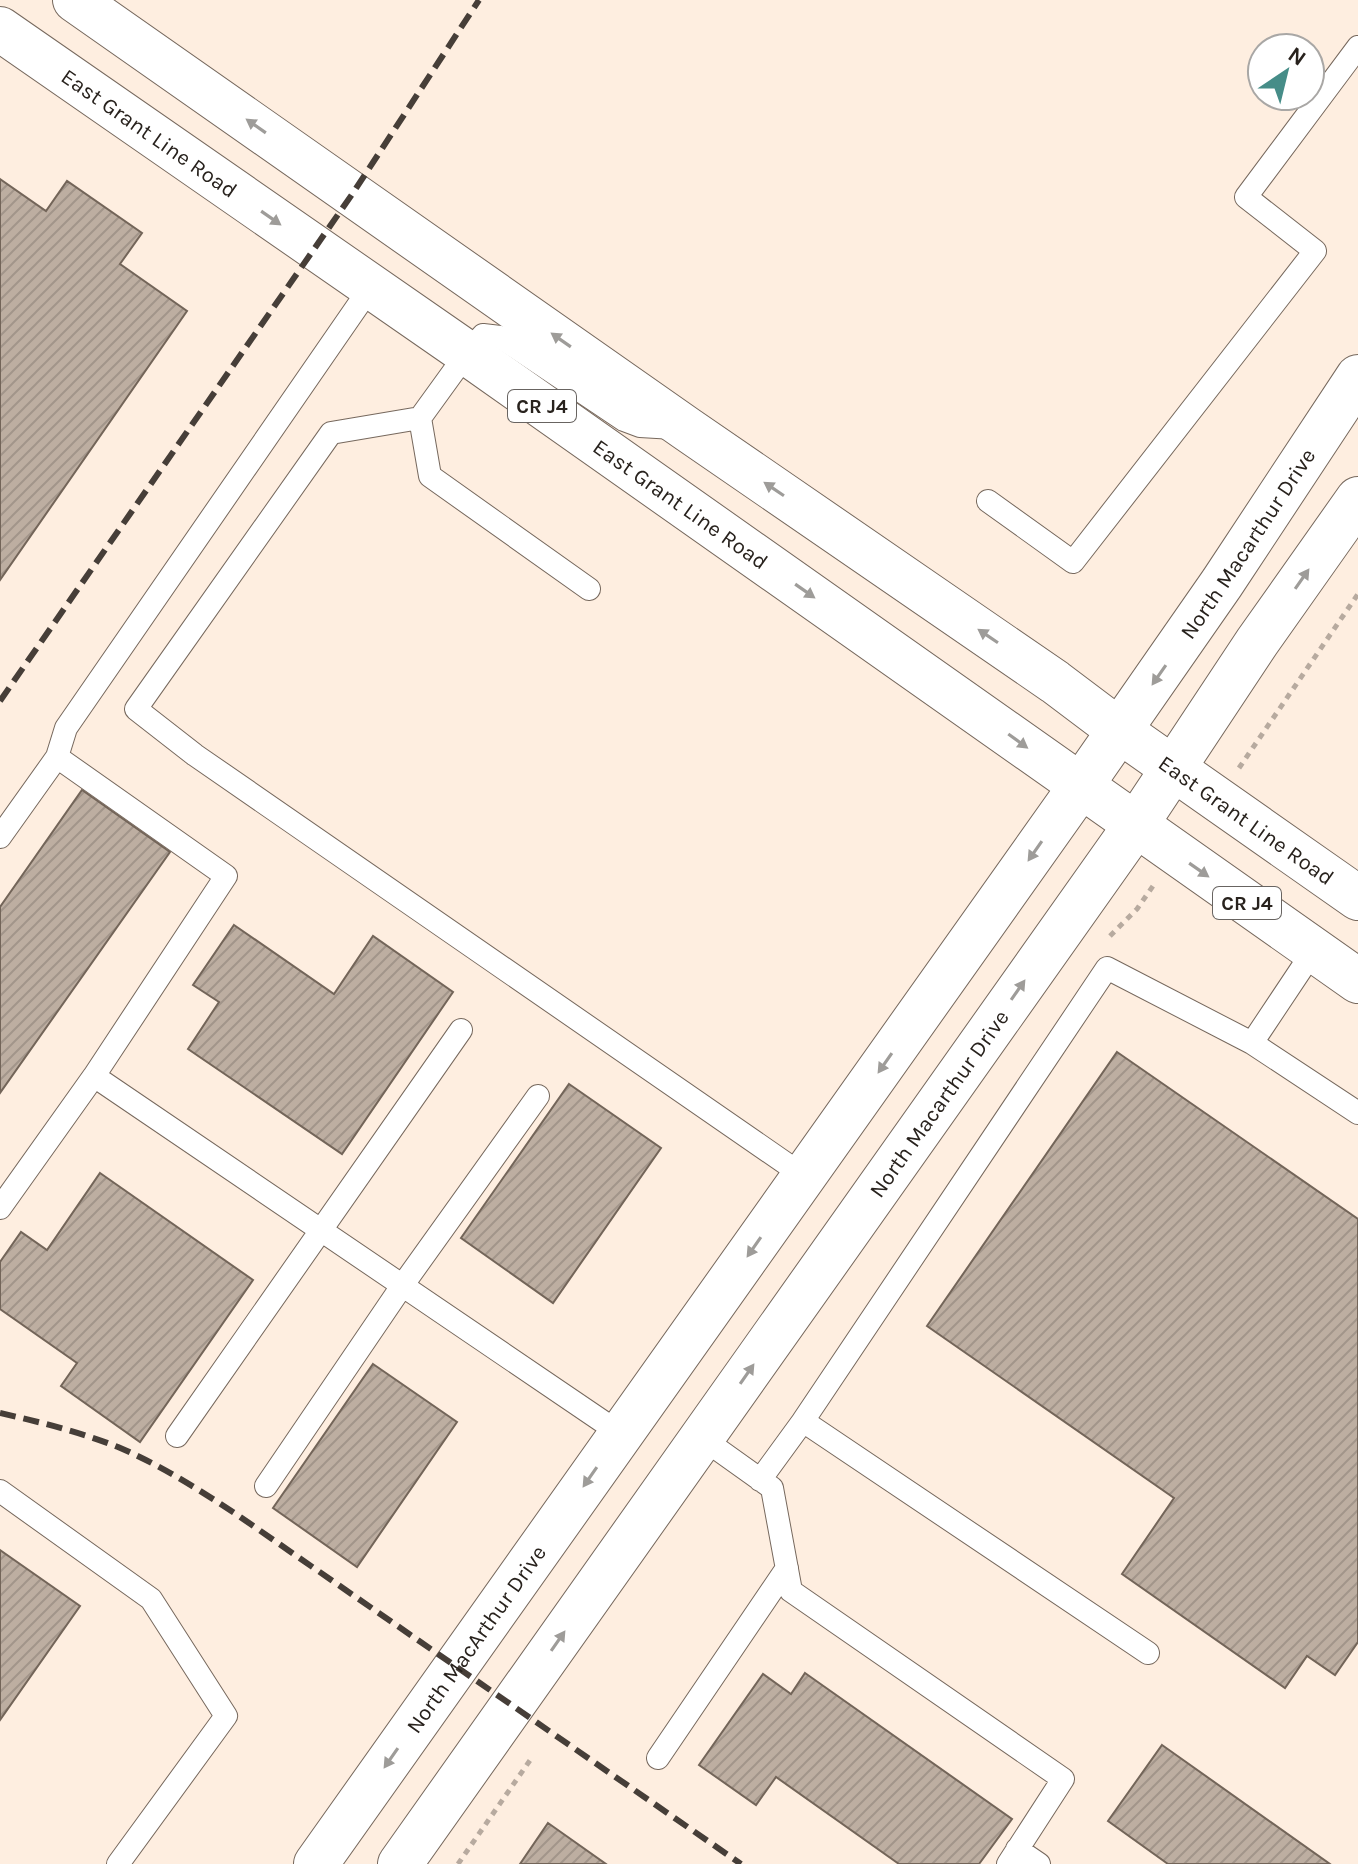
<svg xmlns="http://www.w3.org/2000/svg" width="1358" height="1864" viewBox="0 0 1358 1864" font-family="Karla,sans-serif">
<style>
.building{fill:url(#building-hatch);stroke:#736559;stroke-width:2}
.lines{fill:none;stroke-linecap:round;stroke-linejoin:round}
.service-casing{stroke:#76685d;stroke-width:24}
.secondary-casing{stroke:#76685d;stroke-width:46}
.primary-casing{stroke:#76685d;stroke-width:46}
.path{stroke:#b7aa9f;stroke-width:5;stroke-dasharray:6 6;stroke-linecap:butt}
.service{stroke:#fff;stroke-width:22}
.secondary{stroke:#fff;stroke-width:44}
.primary{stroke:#fff;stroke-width:44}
.rail{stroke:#463e38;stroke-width:6;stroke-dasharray:16 8;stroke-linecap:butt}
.oneway{fill:#9e9c99}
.labels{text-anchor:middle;stroke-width:7;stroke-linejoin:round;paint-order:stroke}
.shield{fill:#fff;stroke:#686461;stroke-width:2}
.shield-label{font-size:20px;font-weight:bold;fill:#28221d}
.street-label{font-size:22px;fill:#28221d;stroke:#fff}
</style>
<defs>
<pattern id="building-hatch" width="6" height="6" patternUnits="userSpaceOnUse" patternTransform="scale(2)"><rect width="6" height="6" fill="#bdaea1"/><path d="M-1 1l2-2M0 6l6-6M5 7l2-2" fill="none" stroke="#a2958a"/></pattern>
</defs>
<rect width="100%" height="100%" fill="#feeee0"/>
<path class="building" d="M0,179L46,211L67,181L142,233L120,264L187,311L0,580Z
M82,790L170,852L0,1093V907Z
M234,925L334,994L373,936L453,992L342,1154L188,1049L219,1002L193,985Z
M1117,1052L1358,1219V1642L1335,1675L1307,1656L1285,1688L1122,1574L1174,1498L927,1326Z
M569,1084L661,1148L553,1303L461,1238Z
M100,1173L253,1280L140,1442L61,1386L77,1363L0,1309V1262L21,1232L47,1250Z
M373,1364L457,1422L357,1567L273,1508Z
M0,1550L80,1606L0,1720Z
M805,1673L1012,1819L979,1864H899L776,1777L756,1805L699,1765L763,1674L791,1694Z
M1162,1745L1330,1864H1168L1108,1821Z
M548,1823L606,1864H520Z"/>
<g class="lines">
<defs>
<path id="service" d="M420,418L430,476L589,589
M674,428L640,426L624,420L500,337L483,335L467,353L420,418L331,433L136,709L195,755L804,1176
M988,501L1073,562L1315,251L1246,197L1358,47
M57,757L66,728L370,288
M0,837L57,757L226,876L94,1076L621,1434
M1314,950L1252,1043L1358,1113
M0,1208L94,1076
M803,1421L1148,1653
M177,1436L461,1030
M702,1438L772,1488L791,1591L1063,1779L1008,1864
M760,1480L803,1421L1107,968L1252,1043
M266,1486L402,1286L538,1096
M0,1491L151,1599L226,1716L118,1864
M658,1758L787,1568
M1017,1849L1039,1864"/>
<g id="secondary">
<path id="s1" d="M316,1864L1080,787L1222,583L1358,377"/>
<path id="s2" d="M400,1864L1135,826L1257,642L1358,499"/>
</g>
<g id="primary">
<path id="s3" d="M75,0L687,429L1055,682L1120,731L1358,898"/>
<path id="s4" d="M0,29L467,353L1358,981"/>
</g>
</defs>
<use href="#service" class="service-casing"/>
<use href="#secondary" class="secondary-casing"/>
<use href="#primary" class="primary-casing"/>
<path class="path" d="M1239,768L1358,594
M1110,936L1137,909L1153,886
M458,1864L533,1756"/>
<use href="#service" class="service"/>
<use href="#secondary" class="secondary"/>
<use href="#primary" class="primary"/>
<path class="rail" d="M0,701L353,193L479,0
M0,1413C40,1422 80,1432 118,1447C160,1465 198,1489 236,1514L741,1864"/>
</g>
<defs><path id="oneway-solid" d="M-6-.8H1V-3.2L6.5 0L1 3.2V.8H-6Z" transform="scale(2)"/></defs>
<g class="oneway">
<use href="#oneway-solid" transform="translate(256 126) rotate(-145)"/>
<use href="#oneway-solid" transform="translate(271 218) rotate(35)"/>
<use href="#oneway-solid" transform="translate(561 340) rotate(-145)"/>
<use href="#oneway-solid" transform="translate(774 489) rotate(-146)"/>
<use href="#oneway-solid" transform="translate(1302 579) rotate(-55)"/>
<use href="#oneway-solid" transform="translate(805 591) rotate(35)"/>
<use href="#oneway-solid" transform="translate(988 636) rotate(-146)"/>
<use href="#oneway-solid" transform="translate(1159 675) rotate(125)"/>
<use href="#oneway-solid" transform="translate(1018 741) rotate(36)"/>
<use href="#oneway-solid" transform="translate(1035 851) rotate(125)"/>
<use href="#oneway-solid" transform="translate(1199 870) rotate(35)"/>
<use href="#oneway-solid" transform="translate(1018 990) rotate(-55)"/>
<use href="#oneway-solid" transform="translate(885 1063) rotate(125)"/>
<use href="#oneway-solid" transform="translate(754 1247) rotate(125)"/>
<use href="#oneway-solid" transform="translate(747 1374) rotate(-55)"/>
<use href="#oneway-solid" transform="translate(590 1477) rotate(125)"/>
<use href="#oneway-solid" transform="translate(558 1641) rotate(-55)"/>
<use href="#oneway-solid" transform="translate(391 1758) rotate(125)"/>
</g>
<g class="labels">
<g class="shield">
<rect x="508" y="390" width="68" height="32" rx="6"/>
<rect x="1213" y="887" width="68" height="32" rx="6"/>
</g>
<g class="shield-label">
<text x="542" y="413">CR J4</text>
<text x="1247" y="910">CR J4</text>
</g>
<g class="street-label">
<text dy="8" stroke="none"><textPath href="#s4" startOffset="182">East Grant Line Road</textPath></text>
<text dy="8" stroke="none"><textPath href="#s4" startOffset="830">East Grant Line Road</textPath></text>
<text dy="8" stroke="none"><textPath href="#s1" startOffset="1616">North Macarthur Drive</textPath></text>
<text dy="8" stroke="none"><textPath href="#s3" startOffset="1430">East Grant Line Road</textPath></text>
<text dy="8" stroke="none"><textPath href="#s2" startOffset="932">North Macarthur Drive</textPath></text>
<text dy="8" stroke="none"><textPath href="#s1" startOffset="276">North MacArthur Drive</textPath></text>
</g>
</g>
<g transform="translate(1286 72) rotate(35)"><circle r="38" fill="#ffffff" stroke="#a9a7a5" stroke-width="2"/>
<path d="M0-6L14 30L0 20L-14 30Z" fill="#468d88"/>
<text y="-12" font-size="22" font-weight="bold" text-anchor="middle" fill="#28221d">N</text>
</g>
</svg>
